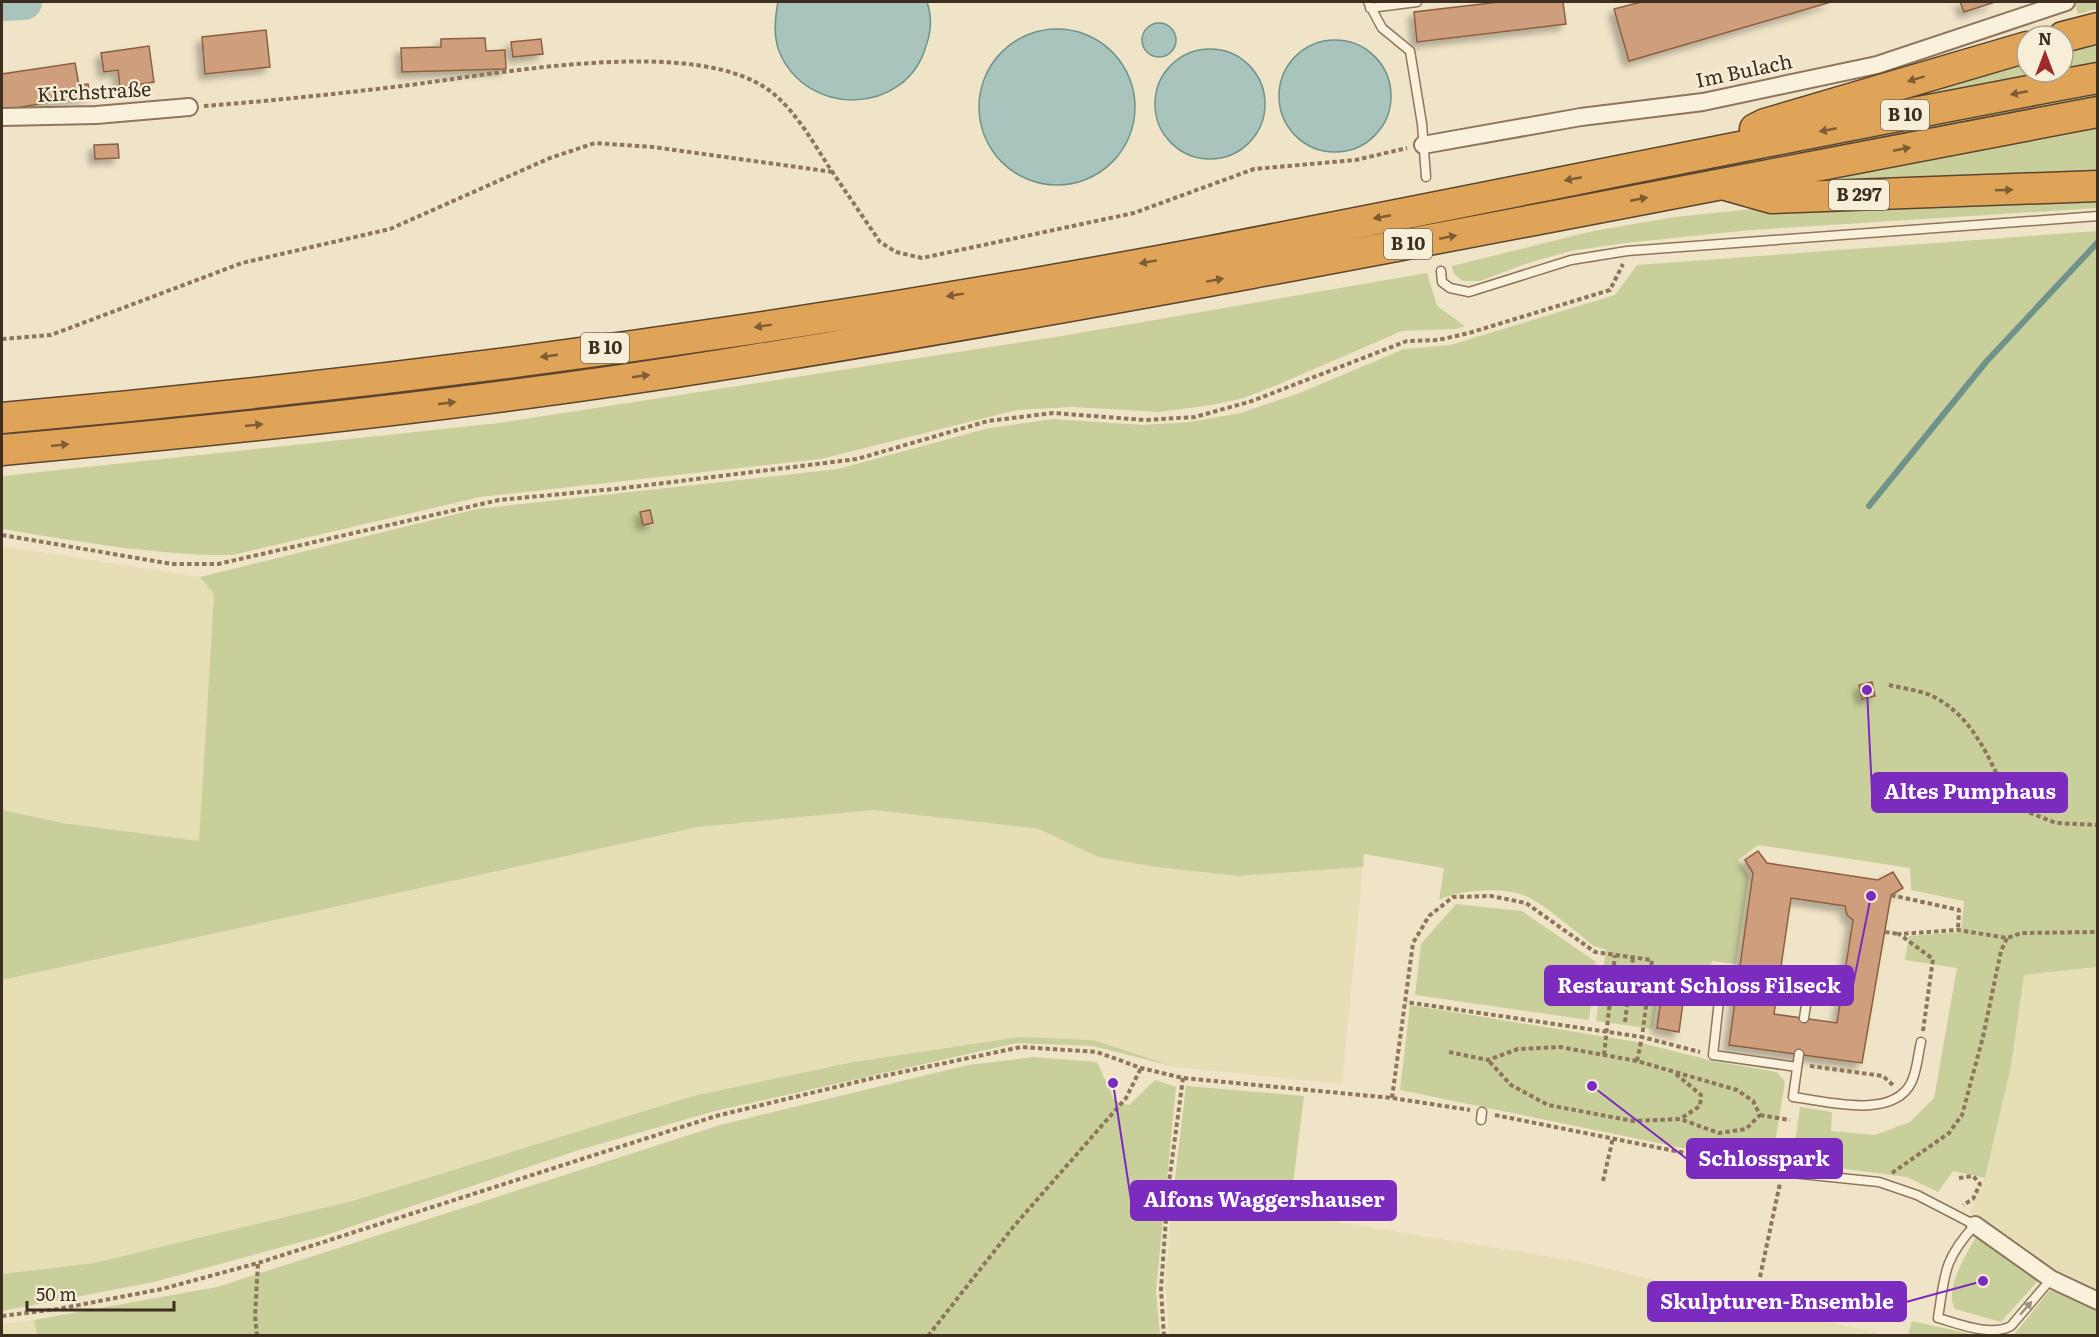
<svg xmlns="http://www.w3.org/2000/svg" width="2099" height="1337" viewBox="0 0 2099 1337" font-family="Literata,serif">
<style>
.farmland{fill:#e6deb5}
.green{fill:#c9cf9b}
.water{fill:#a9c4bc;stroke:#6f938a;stroke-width:1.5}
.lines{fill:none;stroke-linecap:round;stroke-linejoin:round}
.stream{stroke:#6f938a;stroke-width:6}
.river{stroke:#a9c4bc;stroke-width:36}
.building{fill:#cf9f7d;stroke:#8d5f41;stroke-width:1.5;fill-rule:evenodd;filter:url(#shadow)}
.lane-casing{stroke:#8d765c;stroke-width:11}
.street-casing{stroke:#8d765c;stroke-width:20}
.highway-casing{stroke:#5b4430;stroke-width:33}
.path{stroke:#8d765c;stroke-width:4;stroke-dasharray:4.5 3;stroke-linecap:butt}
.lane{stroke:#faf1dc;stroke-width:8}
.street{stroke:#faf1dc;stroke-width:16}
.highway{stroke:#e0a458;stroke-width:30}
.oneway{fill:#7e5d36}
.oneway2{fill:#9c907e}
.labels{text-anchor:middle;stroke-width:4.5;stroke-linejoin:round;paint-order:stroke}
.shield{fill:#f7eed8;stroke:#756857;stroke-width:1.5}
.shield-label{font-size:18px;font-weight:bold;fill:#3d2e20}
.street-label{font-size:20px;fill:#3d2e20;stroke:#f7eed8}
.leader{fill:none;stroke:#7b2cbf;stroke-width:2}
.callout-dot{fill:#7b2cbf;stroke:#f7eed8;stroke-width:2}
.callout{fill:#7b2cbf;stroke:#7b2cbf;stroke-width:2}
.callout-label{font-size:21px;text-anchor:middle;font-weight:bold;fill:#fff}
</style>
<defs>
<filter id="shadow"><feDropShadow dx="-5.5" dy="5.5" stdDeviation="3" flood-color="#0004"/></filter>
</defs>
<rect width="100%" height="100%" fill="#f0e4c8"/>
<path class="farmland" d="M2,546L200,577L214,594L199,841L63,823L2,810Z
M874,810L1039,829L1098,856L1156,867L1238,876L1363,867L1342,1084L1175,1067L1093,1040L1020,1037L853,1062L693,1096L356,1200L94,1263L2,1274V980L698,827Z
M2097,967V1289L2059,1271L1970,1212L1985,1178L2011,1066L2024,975Z
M1173,1195L1576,1261L1884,1335L1169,1336L1165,1282Z
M34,1320L37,1335H2V1324Z"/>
<path class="green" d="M2078,2H2097V9L2078,14L2074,3Z
M2097,32V64L2063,70V42Z
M2027,53V72H2055L1878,105Z
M2097,89V100L1081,293Z
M2097,125V172L1822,182L1824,177Z
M2097,191V208L1751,230L1625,243L1571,251L1528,263L1480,281H1463L1454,274L1452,266L1593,231L1675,217L1771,207Z
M2097,231V967L2024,975L2011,1066L1985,1178L1953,1171L1938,1192L1907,1177L1792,1162L1800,1107L1832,1112L1831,1131L1875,1135L1910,1122L1934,1098L1957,968L1905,960L1909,936L1961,932L1964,901L1911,890L1910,868L1758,845L1738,860L1749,876L1736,964L1712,961L1707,977L1661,971L1653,1029L1596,1021L1606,950L1594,946C1573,930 1553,911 1530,898C1508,886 1461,889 1439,900L1444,868L1364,854L1363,867L1238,876L1156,867L1098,857L1039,829L874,810L698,827L2,980V810L63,823L199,841L214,594L200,577L477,509L838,469L989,428L1053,419L1143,425L1189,422L1241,413L1302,392L1404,349L1450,345L1615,295L1637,265Z
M1427,273L1437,306L1465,326L1456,329L1402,331L1277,385L1244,398L1212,405L1159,412L1073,407L1017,410L821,459L480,497L233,555C156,556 78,541 2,529V476L499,423L1062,336Z
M634,361L637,366L496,385L2,439V432Z
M1456,904L1522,911L1596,962L1589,1020L1415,995L1421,944Z
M1410,1005L1637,1042L1713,1061L1777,1072L1785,1082L1772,1161L1761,1164L1400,1090Z
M1020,1037L1093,1040L1175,1067L1093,1046L1017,1043L715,1111L579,1150L323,1236L154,1282L2,1311V1274L94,1263L356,1200L693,1096L853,1062Z
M1034,1057L1097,1062L1115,1101L1129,1105L1155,1080L1176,1087L1156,1291L1160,1335H37L34,1320L217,1287L720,1125L968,1065Z
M1186,1086L1304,1096L1289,1216L1173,1195Z
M1984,1238L2036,1274L2037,1282L2001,1322L1955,1309C1944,1290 1965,1256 1975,1239Z
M2058,1290L2097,1306V1335L2013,1336L2049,1291Z
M1912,1321L1975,1335H1908Z"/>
<path class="water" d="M778,2H927C932,16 931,32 926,46C906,116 806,118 779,51C773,35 775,18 778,2Z
M1142 40a17 17 0 1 1 34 0a17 17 0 1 1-34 0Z
M979 107a78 78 0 1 1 156 0a78 78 0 1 1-156 0Z
M1279 96a56 56 0 1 1 112 0a56 56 0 1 1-112 0Z
M1155 104a55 55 0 1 1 110 0a55 55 0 1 1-110 0Z"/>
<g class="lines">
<path class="stream" d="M1869,506L1986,362L2098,242"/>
<path class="river" d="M2,3L24,2"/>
</g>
<path class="building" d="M1499,2H1563L1566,24L1417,42L1414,12Z
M1641,2H1831L1629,61L1614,9Z
M1960,2H1995L1964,12Z
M266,30L270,67L205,74L202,37Z
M485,38L486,51L505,50L506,69L402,72L401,48L441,47V39Z
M541,39L543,54L513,57L511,42Z
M149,46L154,82L120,87L118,70L104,72L101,53Z
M75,63L79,85L88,84L90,96L2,110V74Z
M118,144L119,158L95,159L94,145Z
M650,510L653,523L643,525L640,512Z
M1872,682L1875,696L1862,699L1859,685Z
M1758,851L1767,863L1878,880L1893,872L1903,888L1891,895L1862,1063L1729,1045L1753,873L1745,860ZM1791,898L1845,906L1847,915L1853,920L1837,1023L1774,1014Z
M1662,992L1684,995L1679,1032L1657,1028Z"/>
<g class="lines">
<defs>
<path id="lane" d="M1368,2L1382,28L1410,51L1422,124L1426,177
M1370,8L1417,2
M1441,271L1442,282L1450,288L1469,292L1571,260L1627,251L2098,216
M1722,974L1713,1055L1797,1067
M1804,1018L1811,973
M1799,1054L1793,1097C1826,1101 1892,1120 1911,1083C1917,1072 1918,1054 1921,1042
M1481,1120L1482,1112
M1782,1172L1879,1182L1917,1195L1975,1225C1943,1260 1945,1274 1938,1318C1959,1324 1991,1337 2011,1326L2051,1279"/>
<path id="street" d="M2,117L96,115L189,107
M1423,145L1581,117L1703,102L1877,65L2066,2
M1975,1225L2051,1279L2098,1301"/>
<path id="highway" d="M2063,37L2098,28
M1755,129L1765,124L2027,47
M1726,185L1772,198L2098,186
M2,418C405,382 809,327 1207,252C1504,195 1800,133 2098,78
M2,450C246,428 490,402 733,363C1190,290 1643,198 2098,112"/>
</defs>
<use href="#lane" class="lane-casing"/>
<use href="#street" class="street-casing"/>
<use href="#highway" class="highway-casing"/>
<path class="path" d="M204,106C270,101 336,94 402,86C493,75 703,32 775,95C797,114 813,142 829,167C846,192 863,217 880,242L896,252L922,258L1134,213L1254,169L1356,160L1407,148
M2,339L51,335L242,263L390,229L550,158L595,143L653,147L833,172
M2,535L172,564H218L499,500L624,488L857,459L988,421L1053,413L1145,420L1195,417L1252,401L1407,341L1438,340L1469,333L1610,290L1623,264
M1889,685C1902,688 1917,690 1930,695C1974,715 1992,763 2010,805L2056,823L2098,825
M1891,895L1959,910L1958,930
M1885,932L1899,934
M1611,988L1648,993
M1625,1022L1633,958
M1923,1031L1933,959L1899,934L1958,930L2007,938L2021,933L2098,932
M1449,1052L1488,1060L1518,1049L1560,1047L1637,1061L1737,1090L1753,1101L1760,1115L1746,1129L1719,1133L1680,1119L1633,1121L1548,1105L1511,1085L1488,1060
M1604,1055L1615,955
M1637,1061L1642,1037L1700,1052
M1810,1066L1883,1076L1894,1086
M1676,1074L1701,1095L1700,1106L1680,1119
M1392,1098L1413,943L1429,916L1453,897L1491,896L1526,903L1595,952L1652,960L1642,1037L1406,1002
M1495,1115L1770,1170
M1760,1115L1790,1120
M1892,1173L1949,1133L1962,1115L1983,1037L2001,951L2007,938
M1959,1178L1973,1176L1980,1184L1973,1199L1963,1205
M1603,1181L1613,1138
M1760,1277L1780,1183
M2,1316L58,1309L162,1289L258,1263L716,1116L869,1079L1021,1047L1097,1052L1141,1068L1183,1078L1392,1098L1470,1110
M257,1336L255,1316L258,1263
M928,1336L1014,1226L1126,1098L1141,1068
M1164,1336L1161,1289L1168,1190L1183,1078"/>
<use href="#lane" class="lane"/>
<use href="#street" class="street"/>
<use href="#highway" class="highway"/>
</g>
<defs><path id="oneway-solid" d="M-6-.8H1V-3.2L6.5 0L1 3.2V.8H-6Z" transform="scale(1.5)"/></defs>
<g class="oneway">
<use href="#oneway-solid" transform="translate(1916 79) rotate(163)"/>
<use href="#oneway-solid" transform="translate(2019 93) rotate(169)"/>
<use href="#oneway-solid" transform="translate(1828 130) rotate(169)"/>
<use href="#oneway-solid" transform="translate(1902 149) rotate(-11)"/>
<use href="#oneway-solid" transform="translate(1573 179) rotate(169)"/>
<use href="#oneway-solid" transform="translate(2004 190) rotate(-2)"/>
<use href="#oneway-solid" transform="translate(1639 199) rotate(-11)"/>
<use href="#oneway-solid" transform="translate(1382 217) rotate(169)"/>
<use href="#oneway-solid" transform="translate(1448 237) rotate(-11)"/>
<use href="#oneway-solid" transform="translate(1148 262) rotate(170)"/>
<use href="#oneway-solid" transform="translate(1215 280) rotate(-10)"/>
<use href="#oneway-solid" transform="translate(955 295) rotate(171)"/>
<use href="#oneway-solid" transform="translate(763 326) rotate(171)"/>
<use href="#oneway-solid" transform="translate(549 356) rotate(172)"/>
<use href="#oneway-solid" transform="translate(641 376) rotate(-8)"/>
<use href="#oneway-solid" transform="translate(447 403) rotate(-8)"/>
<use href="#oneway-solid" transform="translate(254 425) rotate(-6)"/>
<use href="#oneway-solid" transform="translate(60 445) rotate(-6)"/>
</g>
<use class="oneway2" href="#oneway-solid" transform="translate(2026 1308) rotate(-49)"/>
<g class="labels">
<g class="shield">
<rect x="1881" y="100" width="48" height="30" rx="4.5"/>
<rect x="1829" y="180" width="60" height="30" rx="4.5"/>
<rect x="1384" y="229" width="48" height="30" rx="4.5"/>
<rect x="581" y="333" width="48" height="30" rx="4.5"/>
</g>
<g class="shield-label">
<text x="1905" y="121">B 10</text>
<text x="1859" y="201">B 297</text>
<text x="1408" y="250">B 10</text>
<text x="605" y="354">B 10</text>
</g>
<g class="street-label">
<text transform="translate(1744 71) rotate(-12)" y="7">Im Bulach</text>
<text transform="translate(94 92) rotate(-3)" y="7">Kirchstraße</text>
</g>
</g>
<path class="leader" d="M1867 690L1872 792M1871 896L1853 985M1592 1086L1687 1159M1113 1083L1131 1200M1983 1281L1906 1302"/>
<g class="callout-dot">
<circle cx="1867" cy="690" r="6"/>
<circle cx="1871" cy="896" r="6"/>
<circle cx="1592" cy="1086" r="6"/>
<circle cx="1113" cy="1083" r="6"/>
<circle cx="1983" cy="1281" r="6"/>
</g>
<g class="callout">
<rect x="1872" y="773" width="195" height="39" rx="6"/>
<rect x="1545" y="966" width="308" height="39" rx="6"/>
<rect x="1687" y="1139" width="155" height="39" rx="6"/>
<rect x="1131" y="1181" width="265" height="39" rx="6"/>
<rect x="1648" y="1282" width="258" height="39" rx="6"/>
</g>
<g class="callout-label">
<text x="1970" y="799">Altes Pumphaus</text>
<text x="1699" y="993">Restaurant Schloss Filseck</text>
<text x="1764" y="1166">Schlosspark</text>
<text x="1264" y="1207">Alfons Waggershauser</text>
<text x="1777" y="1309">Skulpturen-Ensemble</text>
</g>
<rect width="2099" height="1337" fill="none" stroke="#3d2e20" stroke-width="6"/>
<g transform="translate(2045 54)"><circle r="28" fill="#f7eed8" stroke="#ada18e" stroke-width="1.5"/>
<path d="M0-4.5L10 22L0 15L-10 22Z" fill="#9e2a2b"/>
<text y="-9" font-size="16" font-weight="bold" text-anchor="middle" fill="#3d2e20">N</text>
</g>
<path d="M27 1301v9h147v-9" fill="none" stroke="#3d2e20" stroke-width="3"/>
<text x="36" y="1301" font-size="18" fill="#3d2e20" stroke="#f7eed8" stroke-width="4.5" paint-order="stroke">50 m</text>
</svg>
